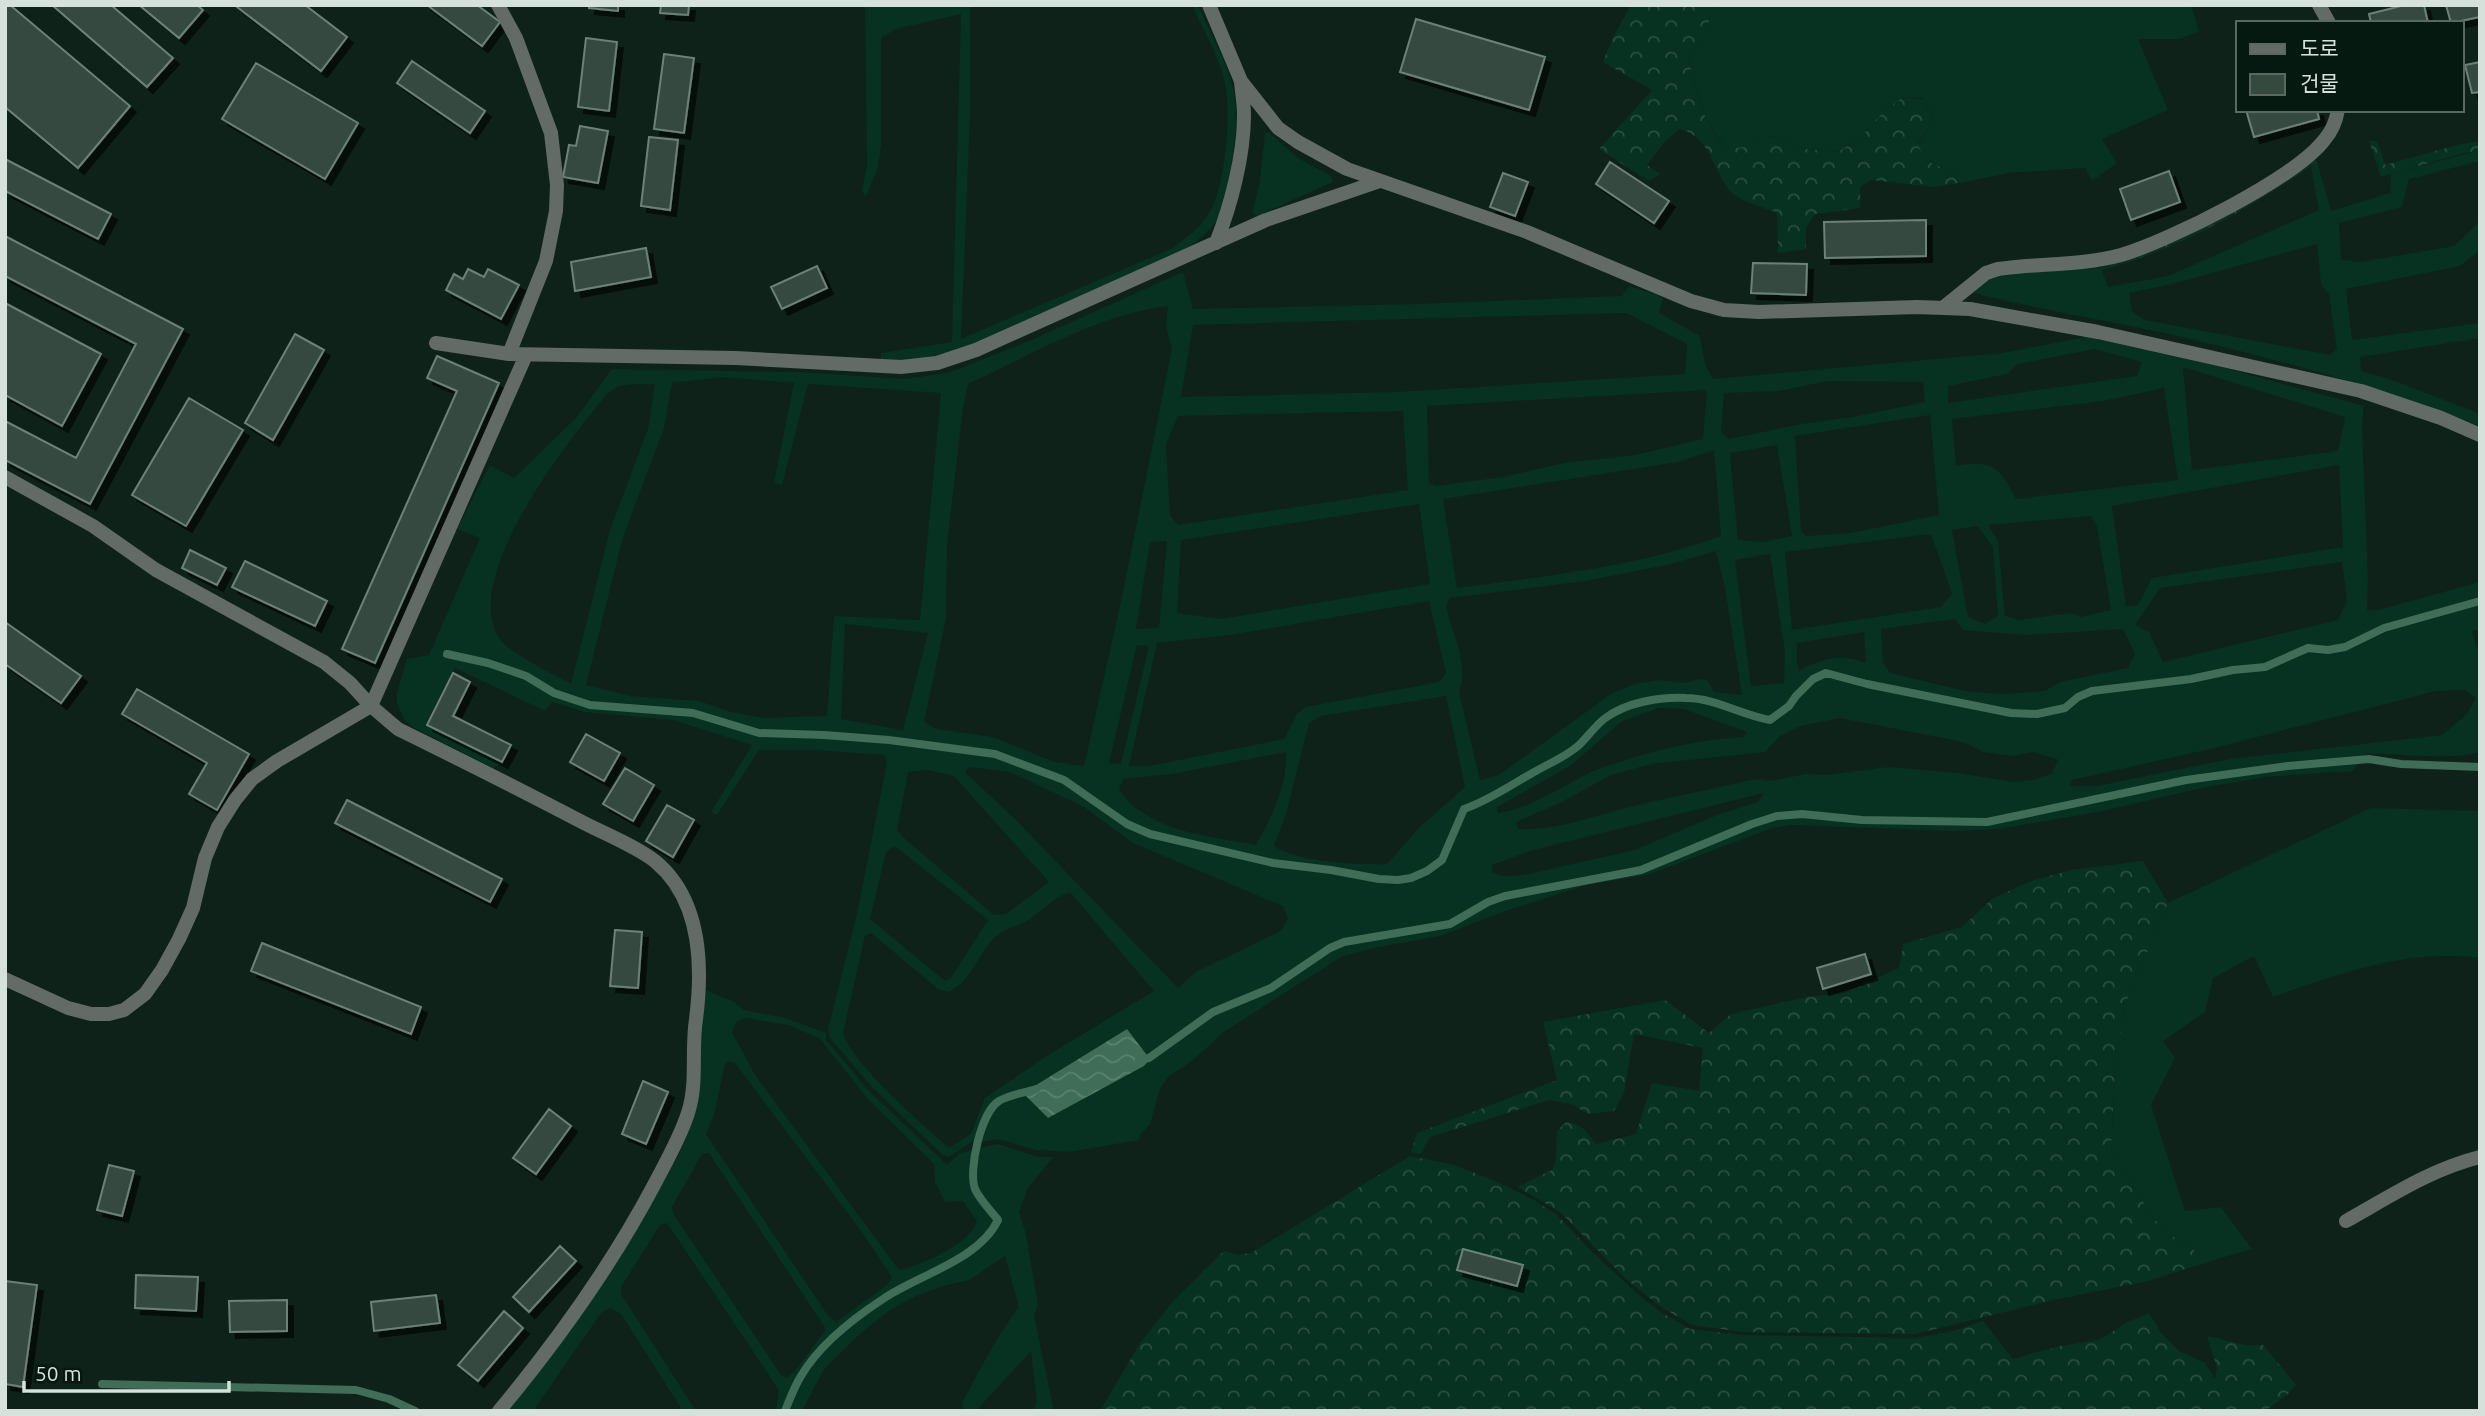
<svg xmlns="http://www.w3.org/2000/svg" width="2485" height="1416" viewBox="0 0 2485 1416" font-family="Ubuntu,'Noto Sans KR',sans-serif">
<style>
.grass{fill:#073120;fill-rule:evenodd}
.forest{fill:url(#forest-crowns)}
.water{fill:url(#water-waves)}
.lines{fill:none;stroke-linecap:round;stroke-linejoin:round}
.stream{stroke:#3f6d57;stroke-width:8}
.building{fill:#354a3f;stroke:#6c8276;stroke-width:2;filter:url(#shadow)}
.street{stroke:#626b66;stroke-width:14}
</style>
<defs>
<pattern id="forest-crowns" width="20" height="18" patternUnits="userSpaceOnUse" patternTransform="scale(1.75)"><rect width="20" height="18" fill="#073120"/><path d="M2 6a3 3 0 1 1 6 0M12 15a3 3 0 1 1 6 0" fill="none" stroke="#2a4f40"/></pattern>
<pattern id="water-waves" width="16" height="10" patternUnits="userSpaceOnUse" patternTransform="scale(1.75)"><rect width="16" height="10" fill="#3f6d57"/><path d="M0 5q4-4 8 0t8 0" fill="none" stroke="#5a826f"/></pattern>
<filter id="shadow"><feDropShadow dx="6" dy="6" stdDeviation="0" flood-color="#0009"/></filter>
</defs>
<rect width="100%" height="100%" fill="#0e2219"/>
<path class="grass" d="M865,5H970V117L961,339L1173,248C1186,238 1199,229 1208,215C1226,188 1232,110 1224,79C1218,54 1202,29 1192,5H1198C1210,33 1228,63 1234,93C1240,120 1230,200 1215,223C1211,228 1205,234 1200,238C1186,251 1166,258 1149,265C1118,279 1087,294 1057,308C1002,333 943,365 881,360V353L952,342L961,14L896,29L881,38V146L878,167L866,197L862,191L867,165Z
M1714,5H2191L2199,31L2180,39H2138L2168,110L2102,139L2117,163L2092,181L2085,168L2008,173L1970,181L1923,159L1918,144L1934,120L1923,98L1903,97L1884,111L1860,138L1838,152L1804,149L1784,138L1766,136L1745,147L1727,149C1700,117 1698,96 1688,57L1705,34Z
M1265,133H1269L1298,158L1331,176L1333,182L1257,216L1252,213L1259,186Z
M2480,150V161L2409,179L2402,207L2339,223L2341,260L2361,262L2454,246L2480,221V250L2460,266L2346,289L2352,340L2480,323V338L2360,357L2361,371L2395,381L2480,414V426C2380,387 2277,359 2173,335C2107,320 2040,310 1974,293L1984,280L2007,273L2101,268L2108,287L2168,276L2319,210L2311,167L2317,162L2331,211L2390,193L2391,174ZM2317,244L2321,284L2329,295L2337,349L2330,355L2145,320L2132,312L2129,293L2172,284Z
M1183,272L1193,309L1417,304L1622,296L1629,286L1663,297L1659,313L1700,336L1705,364L1713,379L2002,353L2086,337L2174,354L2364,406L2362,425L2368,579L2367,610H2378L2480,582V598L2383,626L2344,645L2328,648L2307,647L2264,665L2233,668L2191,678L2091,689L2077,696L2064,706L2037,712H2012L1867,682L1826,671L1811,677L1787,705L1769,718C1741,713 1716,697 1687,696C1659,695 1622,699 1601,719C1591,727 1585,739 1575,746C1562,755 1547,761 1533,769C1510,783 1489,799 1463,807L1453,835L1440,858L1426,869L1410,876L1398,878L1380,877L1331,867L1273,861L1151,832L1128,822L1065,778L995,752L824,732L760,731L693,711L590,703L555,691L526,675L488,661L447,653L444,654L487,665L525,678L553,695L589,707L692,715L759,735L824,736L994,756L1063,782L1126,826L1149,836L1272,865L1330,872L1379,881L1398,883L1411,880L1428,873L1443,861L1456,836L1466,810C1492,803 1513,786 1537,772C1551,764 1566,758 1579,748C1588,741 1595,729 1605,721C1627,704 1659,699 1687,700C1716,701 1741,717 1770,722L1791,708L1797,697L1814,680L1826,676L1866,686L2011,715L2037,716L2066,710L2079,699L2093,693L2191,682L2234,672L2265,669L2308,651L2328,652L2345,649L2385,630L2480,603V629L2472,631L2476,647L2480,651V752C2443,762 2404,752 2366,754L2361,758L2288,765L2185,778L1987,819L1862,817L1802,812L1776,815L1751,822L1641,867L1505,894L1487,900L1450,922L1361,935L1329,947L1270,986L1212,1010L1148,1056L1127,1029L1028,1090L998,1099L989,1107L976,1139L949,1157L943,1155L872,1087L830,1038L828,1029L857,914L887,762L884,755L814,750H759L717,815L711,812L752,745L673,720L584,712L553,702L545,711L455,668L426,724L502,764L493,768L411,726L404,719L397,703V693L407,659L429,655L480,538L457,529L490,465L514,478L576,418L612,369L799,372L904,379L948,373L1029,341ZM1168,306L1166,327L1172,348L1122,597L1084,766L1054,762L993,737L937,729L924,722L946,619L947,544L963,408L968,384C1030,355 1100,314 1168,306ZM1626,313L1687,344L1685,374L1396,392L1181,397L1193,325ZM2095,349L2142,362L2137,376L1948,403V386L2007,374L2018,364ZM2183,367L2345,417L2338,451L2192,470ZM721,377L794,383L774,483L782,485L808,384L941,393L920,620L834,616L827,716L763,718L728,711L699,701L631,696L586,685L623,537L664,428L672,383ZM1828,381L1923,382L1925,402L1853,417L1801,424L1729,439L1721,432L1724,393L1779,391ZM634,384H655L648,429L610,530L571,684C555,675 507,652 499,638C460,577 569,439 608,393L619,386ZM2164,388L2178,480L2016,499C2001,468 1992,459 1956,466L1952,419L2103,401ZM1707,390L1703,439L1635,455L1564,463L1503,477L1436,486L1429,483L1427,406ZM1403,411L1408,490L1178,525L1170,515L1166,444L1178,416ZM1930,415L1939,515L1851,533L1806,536L1801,531L1795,436ZM1777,445L1792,536L1763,542L1738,540L1730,453ZM1714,450L1721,536C1637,567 1546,576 1457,588L1443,499L1678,462ZM2339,465L2343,547L2152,578L2138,605L2126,606L2112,506ZM1419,504L1430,584L1221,619L1177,613L1181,540ZM2091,516L2097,527L2111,610L2081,617L2071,613L2019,620L2005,616L1998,541L1988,525ZM1978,526L1993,548L1998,616L1985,624L1968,617L1952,530ZM1931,534L1952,594L1941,607L1792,630L1785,552ZM1167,541L1159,628L1136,629L1150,542ZM1716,551L1725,588L1742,695L1714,692L1707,680L1698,679L1687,683L1660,680L1634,684L1611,694L1499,775L1480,780L1459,692C1470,666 1452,633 1446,606L1450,598L1585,581L1667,565ZM1770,554L1785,652L1784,683L1751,686L1735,560ZM2342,562L2347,601L2338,620L2163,662L2149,632L2135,625L2160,588ZM1429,601L1446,673L1439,682L1306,707L1297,714L1284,739L1149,766H1129L1157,643L1230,635ZM1955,619L1963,630L2026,635L2123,629L2135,654L2128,668L2060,682L2045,691L2004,694L1970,692L1890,673L1883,662L1881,629ZM845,624L928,633L903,730L841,719ZM1864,632L1866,663C1841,653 1822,658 1799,671L1797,662V643ZM1137,645L1149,646L1121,764L1109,763ZM2465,690L2476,698L2467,714L2442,735L2230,759L2097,786H2070L2072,780L2210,749L2436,691ZM1446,696L1465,787L1420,827L1387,864C1359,865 1296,862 1274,846L1286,814L1309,723L1321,716ZM1658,708L1684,709L1747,732L1743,737C1701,740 1672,746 1632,758C1619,763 1604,766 1591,772C1563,786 1529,809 1498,813L1497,807L1570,766L1621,722ZM1840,718L1963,742L1983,752L2013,756L2033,752L2059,760L2051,774L2034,780L2014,782L1958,773L1889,767L1826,775L1806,774L1771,781L1755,779C1715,789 1674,796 1634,806C1595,815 1558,831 1518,829L1516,822L1562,802L1611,775L1651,764L1765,752L1780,736L1800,726ZM1286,752C1287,787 1272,816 1256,845C1210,836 1148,832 1119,790L1123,779L1172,774ZM969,767L1010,772L1084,807L1133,843L1283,906L1288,918L1281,931L1196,972L1178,988L1017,821L965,772ZM927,770L954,776L1049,882L1006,914L994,915L904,838L897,830L908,772ZM1764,793L1758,802L1717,815L1635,850L1524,875L1503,876L1492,873V865L1533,850ZM895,846L988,920L951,978L945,981L870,919L886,852ZM1070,892L1154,991L1045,1057L985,1098L971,1134L949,1148C923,1125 852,1064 843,1033L865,936L871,933L938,989L948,992C970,983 978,955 994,938C1004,928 1017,927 1028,920C1043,910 1053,898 1070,892Z
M2359,762L2353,771L2265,777L2202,788L2098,812L1999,829L1954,831L1791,825L1772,828L1647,875L1590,884L1505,911L1440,936L1374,948L1341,957L1225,1031L1192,1061L1169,1076L1160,1089L1150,1124L1140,1135L1139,1140L1069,1152L1036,1150L998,1139L980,1142C988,1110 994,1104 1025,1095L1048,1118L1144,1066L1150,1059L1214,1013L1272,990L1331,950L1345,944L1451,925L1489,904L1505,898L1642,871L1752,826L1777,818L1802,817L1861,822L1988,823L2186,782Z
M2371,808L2480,811V958C2408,949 2340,973 2273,997L2254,956L2213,978L2205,1012L2163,1041L2175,1058L2151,1105L2185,1211L2221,1207L2252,1249L2211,1261L2166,1232L2152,1216L2111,1150L2115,1070L2125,1005L2168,903Z
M703,989L734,1002L744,1010L785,1018L826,1033V1040L869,1091L947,1165L960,1153L974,1150C968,1187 974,1192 996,1221C980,1253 916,1277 885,1295C856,1313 815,1346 798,1376C792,1387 788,1399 782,1411H776L779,1390L667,1223L660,1225L621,1287V1294L696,1411H683L621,1314L610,1308L601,1313L533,1411H506L618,1260L677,1158L692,1123ZM745,1018L789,1025L820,1039L867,1098L934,1164L935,1182L945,1202L963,1201L977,1221C975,1226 972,1232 968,1235C955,1249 917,1267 899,1270L755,1075L732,1032L737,1021ZM729,1061L735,1063L859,1228L892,1277L887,1285L836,1322L829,1317L706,1134L714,1115L725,1064ZM709,1153L826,1329L796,1370L787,1378L781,1375L674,1215L672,1207L702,1154Z
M998,1144L1038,1157H1053L1028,1188L1019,1212L1026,1234L1038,1305L1034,1316L1054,1411H1032L1037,1403L1031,1351L976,1411H963L962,1403C980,1370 996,1337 1019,1307L1005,1256L969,1280L940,1287L916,1296L890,1310L860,1334L824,1369L802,1411H787C792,1399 797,1387 803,1376C821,1348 858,1317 886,1299C921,1277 983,1260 1000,1220C977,1191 972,1186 979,1148Z"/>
<path class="forest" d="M1631,5H1714L1705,34L1688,57C1698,95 1700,119 1727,149L1745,147L1766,136L1784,138L1804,149L1838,152L1860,138L1884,111L1903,97L1923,99L1934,120L1918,143L1923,159L1970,181L1935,187L1871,180L1860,187V208L1815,214L1806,228V249L1778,253L1777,213C1766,208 1737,200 1731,192C1712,170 1711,136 1679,129L1663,144L1647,165L1660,174L1649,181L1599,149L1652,90L1603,62L1613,37Z
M2369,141H2377L2385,165L2457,145L2480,141V150L2460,154L2381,177Z
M2315,159L2317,162C2250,208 2180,249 2102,270L2101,268C2183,244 2244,203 2315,159Z
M2143,861L2168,903L2125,1005L2115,1070L2111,1150L2152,1216L2166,1232L2211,1261L2148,1281L2053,1300L1915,1334L1743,1332L1692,1325L1661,1307L1628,1281L1560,1212L1517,1187L1552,1170L1556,1159L1557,1131L1566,1122C1582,1123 1587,1133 1596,1144L1636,1134L1652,1083L1699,1091L1703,1048L1634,1034L1624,1093L1614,1111L1589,1114L1571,1104L1549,1100L1430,1137L1421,1154L1411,1152L1417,1133L1557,1080L1543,1022L1665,1000L1709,1033L1731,1014L1807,997L1844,993L1899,968L1903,944L1962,927L1992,899L2031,881L2072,870Z
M1410,1156L1454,1165L1493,1180L1536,1201L1557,1215L1590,1250L1640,1296L1659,1311L1690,1329L1742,1335L1915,1338L1953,1331L1983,1321L2013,1359L2061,1346L2099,1340L2128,1322L2149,1313L2161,1333L2179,1351L2205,1363L2215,1379L2217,1368L2207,1336C2226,1339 2244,1348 2263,1345L2296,1385L2287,1395L2265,1411H1100L1140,1343L1174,1300L1224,1251L1238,1255L1251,1253Z"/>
<path class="water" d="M1127,1029L1150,1059L1144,1066L1048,1118L1025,1095L1028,1090Z"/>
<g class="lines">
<path class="stream" d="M447,654L488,663L526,676L554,693L590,705L693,713L759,733L824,735L889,740L995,754L1064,780L1127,824L1150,834L1273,863L1331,870L1379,879L1398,880L1411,878L1427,871L1442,860L1464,809C1490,800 1512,784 1536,771C1550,763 1565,757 1578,746C1587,738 1594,727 1604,719C1626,702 1659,697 1686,698C1715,698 1741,715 1770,720L1789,706L1796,696L1813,679L1826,673L1867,684L2011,713L2037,714L2065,708L2078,697L2092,691L2191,679L2233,670L2265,667L2308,648L2328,650L2345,647L2384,628L2480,601
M1139,1060L1149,1058L1213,1012L1271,988L1330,948L1344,942L1450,924L1488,902L1505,896L1641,870L1752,824L1777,816L1802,814L1862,820L1987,822L2186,780L2288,766L2369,759L2401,764L2480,767
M102,1384L356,1390L389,1399L415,1411
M785,1411C790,1399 794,1387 801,1376C819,1345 854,1318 883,1299C918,1275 979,1260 998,1220C991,1211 980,1200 975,1189C968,1170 981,1112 999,1101C1009,1095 1024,1093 1036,1089"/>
</g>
<path class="building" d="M5,5H10L130,106L78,168L5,107Z
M52,5H111L173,58L147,87Z
M139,5H197L203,10L179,38Z
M238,5H305L347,37L321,71L237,7Z
M427,5H477L500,22L482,46Z
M589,5H618V11L589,8Z
M661,5H689L688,15L660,13Z
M2405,5H2424L2428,23H2371L2369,14Z
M2446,5H2480V17L2451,23Z
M1416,19L1545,57L1529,110L1400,72Z
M586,38L617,42L609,111L578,107Z
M664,54L694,58L684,133L654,129Z
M412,61L485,111L470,133L397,83Z
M2480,62V92L2472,93L2465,65Z
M256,63L358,123L325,179L222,119Z
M2246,110H2317L2319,119L2254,137Z
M580,126L608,131L598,183L563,177L569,145L576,146Z
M649,137L678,140L670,210L641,206Z
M5,159L111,214L98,239L5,191Z
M1610,162L1669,201L1654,223L1596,184Z
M2169,171L2180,202L2131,220L2120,189Z
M1503,173L1528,182L1515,216L1490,207Z
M1926,220V256L1825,258L1824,222Z
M5,236L183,329L90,504L5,460V421L76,458L136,344L5,276Z
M646,248L651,277L575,291L571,262Z
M1753,263L1807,264L1806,295L1751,293Z
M817,266L827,288L782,309L771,287Z
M468,269L484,277L488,269L519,285L501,319L446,290L454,274L463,279Z
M5,303L101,354L62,426L5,395Z
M295,334L324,350L273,440L245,423Z
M437,356L499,383L375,663L342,649L457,391L427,378Z
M189,398L243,430L186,526L132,495Z
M190,550L226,568L217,585L182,568Z
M245,561L327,601L315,626L232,587Z
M5,622L81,676L61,703L5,664Z
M453,673L470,682L453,716L511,745L502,762L427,725Z
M137,689L249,754L217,810L189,794L207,763L122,714Z
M586,734L620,753L604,781L570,762Z
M625,768L654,785L633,821L603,804Z
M347,800L502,879L490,902L335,823Z
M667,805L694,820L673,857L646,841Z
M615,930L642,932L638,988L610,986Z
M262,943L421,1007L411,1034L251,971Z
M1865,954L1871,974L1823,989L1817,968Z
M643,1081L668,1092L646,1144L622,1134Z
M549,1109L571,1126L536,1174L513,1158Z
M109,1165L134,1171L122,1216L97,1210Z
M560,1246L576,1261L529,1312L513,1297Z
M1463,1249L1523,1265L1517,1286L1457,1270Z
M136,1275L198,1277L196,1311L135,1308Z
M5,1281L37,1285L23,1387L5,1384Z
M436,1295L440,1323L374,1331L371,1302Z
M287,1300V1331L230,1332L229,1301Z
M504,1311L523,1328L478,1381L458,1365Z"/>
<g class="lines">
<path class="street" d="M498,5L516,38L551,133L557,185L556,211L546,261L509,354
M1209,5L1241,81L1278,128L1298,142L1347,169L1527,232L1691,301L1724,310L1759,312L1917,307L1970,309L2098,332L2361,391L2441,418L2480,435
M2319,5L2329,23
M1216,243C1231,205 1244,156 1244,115C1244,104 1242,93 1241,82
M1944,307L1986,273L1998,269C2039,263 2081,266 2121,255C2169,241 2296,178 2325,139C2332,131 2336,121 2338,110
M436,343L509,354L736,358L901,367L937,363L976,350L1266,220L1380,181
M5,477L93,526L156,570L324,662L350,683L371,706L398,729C459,759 521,790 582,822C603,833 638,847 656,862C701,900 703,965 696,1019C691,1051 698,1082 688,1113C680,1138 666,1162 654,1185C611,1266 558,1340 499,1411
M5,979L68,1008L91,1014H109L124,1010L145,994L162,970L179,939L193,908L205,858L218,827L235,800L252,779L277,761L371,706L526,355
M2346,1221C2389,1197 2431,1169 2480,1157"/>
</g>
<rect width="2485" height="1416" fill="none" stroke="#d5e1da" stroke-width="14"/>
<rect x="2236" y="21" width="228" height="91" fill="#061910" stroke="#596961" stroke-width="2"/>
<rect x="2250" y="44" width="35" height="10" fill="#626b66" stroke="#596961" stroke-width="2"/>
<text x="2300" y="56" font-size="21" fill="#d5e1da">도로</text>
<rect x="2250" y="74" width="35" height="21" fill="#354a3f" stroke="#596961" stroke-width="2"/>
<text x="2300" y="91" font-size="21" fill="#d5e1da">건물</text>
<path d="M24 1381v10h205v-10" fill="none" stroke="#d5e1da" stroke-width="3.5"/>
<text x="35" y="1381" font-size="21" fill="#d5e1da" stroke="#061910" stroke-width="5" paint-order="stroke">50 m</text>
</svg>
